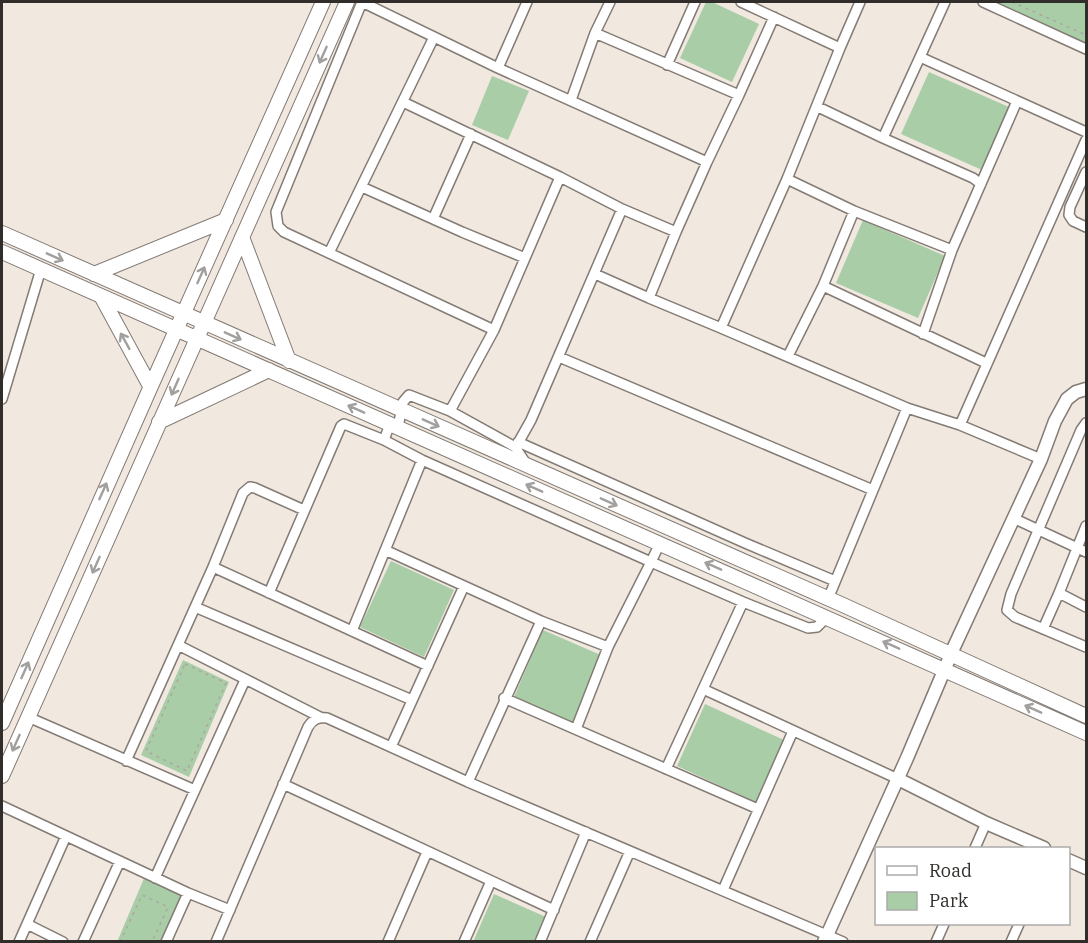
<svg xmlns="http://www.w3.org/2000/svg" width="1088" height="943" viewBox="0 0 1088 943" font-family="'IBM Plex Serif',serif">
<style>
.green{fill:#a9cda7}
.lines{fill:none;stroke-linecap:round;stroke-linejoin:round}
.minor-casing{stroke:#837b74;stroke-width:12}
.tertiary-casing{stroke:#837b74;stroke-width:15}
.secondary-casing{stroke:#837b74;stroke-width:16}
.path{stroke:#ada6a0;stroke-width:1.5;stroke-dasharray:3 4.5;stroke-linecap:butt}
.minor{stroke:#fff;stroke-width:9}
.tertiary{stroke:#fff;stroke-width:12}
.secondary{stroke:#fff;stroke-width:14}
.oneway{stroke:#a2a09f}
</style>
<rect width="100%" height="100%" fill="#f1e8e0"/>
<path class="green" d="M706,2H712L759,24L732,82L680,58Z
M990,2H1086V44Z
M929,72L1009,107L982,170L901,134Z
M492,76L529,91L508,140L472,125Z
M863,220L945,256L918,318L836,283Z
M391,561L454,590L424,657L360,627Z
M543,630L603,656L574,723L514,697Z
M183,660L229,682L189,777L141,755Z
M705,704L784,740L756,802L677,766Z
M145,876L185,895L163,941L117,942Z
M494,894L546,917L536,941L473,942Z"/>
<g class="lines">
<defs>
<path id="minor" d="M362,2L276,212L278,226L284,232L494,330
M362,2L498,68
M527,2L498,68L707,162L739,95L595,33L571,100
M741,2L840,48L860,2
M983,2L1086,49
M595,33L610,2
M920,57L945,2
M667,65L695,2
M739,95L774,17
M403,102L560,177
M818,107L883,138L920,57L1086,132
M883,138L973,178L981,184
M1086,172L1070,207L1069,215L1073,221L1086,227
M787,179L854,211L823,286L986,363
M362,187L462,232L525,258
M854,211L952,250L923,334
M433,219L471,134
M952,250L1017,101
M329,253L434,37
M595,274L649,298L676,232
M649,298L721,328L787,179L840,48
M721,328L907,408L960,425
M788,356L823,286
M559,357L873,490
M2,399L41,269
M450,411L515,447L527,465
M1086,423L1081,430L1011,594L1007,610L1015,617L1086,647
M398,427L403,402L409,395L450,411L494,330L560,177L622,209L676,232L707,162
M518,442L745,543L835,581
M517,445L531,420L622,209
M1041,459L960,425L1086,140
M422,460L651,562L660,543
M1013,518L1086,552
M385,550L541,621L608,647
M213,567L428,666
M269,593L341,426L344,424L384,440L390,424
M1059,593L1086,526
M828,599L907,408
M743,602L808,628L817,627L827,617
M195,607L412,700
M1043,629L1059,593L1086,607
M352,631L422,460L384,440
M178,645L320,717
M504,698L758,809
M28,717L195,790
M576,729L608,647L651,562L743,602L703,689
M391,747L464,586
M126,761L213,567L243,493L250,487L255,488L304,510
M666,769L703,689L898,779
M468,782L541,621
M283,784L554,910
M2,806L188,893L230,910
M975,848L986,823
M155,878L245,680
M723,890L793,731
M27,924L63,942
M19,942L66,836
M83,942L120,861
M166,942L188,893
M216,942L308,727C313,719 318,717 327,718L468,782L843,942
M388,942L427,852
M464,942L491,881
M540,942L586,832
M590,942L630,851
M936,942L944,924
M1011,942L1019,924"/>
<path id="tertiary" d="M898,779L986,823L1044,848
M1068,860L1086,868
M824,942L907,758L954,647L1041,459L1055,421L1067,399L1076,392L1086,389"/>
<path id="secondary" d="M2,233L843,605L1086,716
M242,237L289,361
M2,252L1086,733
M94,274L226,220
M101,296L150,386
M159,422L269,370
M2,723C107,482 216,242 323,2
M2,776L347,2"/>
</defs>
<use href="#minor" class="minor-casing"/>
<use href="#tertiary" class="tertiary-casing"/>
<use href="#secondary" class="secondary-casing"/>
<path class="path" d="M1012,2L1086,35
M185,664L226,683L187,771L146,751Z
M120,942L142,895L168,907L152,942"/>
<use href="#minor" class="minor"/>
<use href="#tertiary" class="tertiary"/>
<use href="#secondary" class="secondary"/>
</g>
<defs><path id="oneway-shaft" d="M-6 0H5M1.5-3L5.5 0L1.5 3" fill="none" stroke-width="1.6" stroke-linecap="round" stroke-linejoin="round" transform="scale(1.5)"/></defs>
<g class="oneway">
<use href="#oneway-shaft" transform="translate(323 55) rotate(114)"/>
<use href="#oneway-shaft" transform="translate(55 257) rotate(24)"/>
<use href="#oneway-shaft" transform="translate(201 275) rotate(-66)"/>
<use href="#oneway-shaft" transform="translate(233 336) rotate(24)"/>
<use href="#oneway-shaft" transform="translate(125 341) rotate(-119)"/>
<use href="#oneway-shaft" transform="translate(175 387) rotate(114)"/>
<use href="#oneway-shaft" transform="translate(356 409) rotate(-156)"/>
<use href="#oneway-shaft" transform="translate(431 423) rotate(24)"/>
<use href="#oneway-shaft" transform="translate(534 488) rotate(-156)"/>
<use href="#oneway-shaft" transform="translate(103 491) rotate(-66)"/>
<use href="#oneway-shaft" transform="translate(609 502) rotate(24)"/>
<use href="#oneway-shaft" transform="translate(96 565) rotate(114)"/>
<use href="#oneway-shaft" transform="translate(713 566) rotate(-156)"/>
<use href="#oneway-shaft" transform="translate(891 645) rotate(-156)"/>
<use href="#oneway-shaft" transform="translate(25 670) rotate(-66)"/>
<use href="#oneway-shaft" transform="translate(1033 709) rotate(-156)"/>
<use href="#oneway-shaft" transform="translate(16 743) rotate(114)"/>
</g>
<rect width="1088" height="943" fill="none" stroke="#302d2a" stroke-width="6"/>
<rect x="875" y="847" width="195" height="78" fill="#ffffff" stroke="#acabaa" stroke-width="1.5"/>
<rect x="887" y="866" width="30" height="9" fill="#ffffff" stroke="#acabaa" stroke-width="1.5"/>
<text x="929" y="877" font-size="18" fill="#302d2a">Road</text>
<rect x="887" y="892" width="30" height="18" fill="#a9cda7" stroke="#acabaa" stroke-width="1.5"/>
<text x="929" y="907" font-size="18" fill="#302d2a">Park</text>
</svg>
